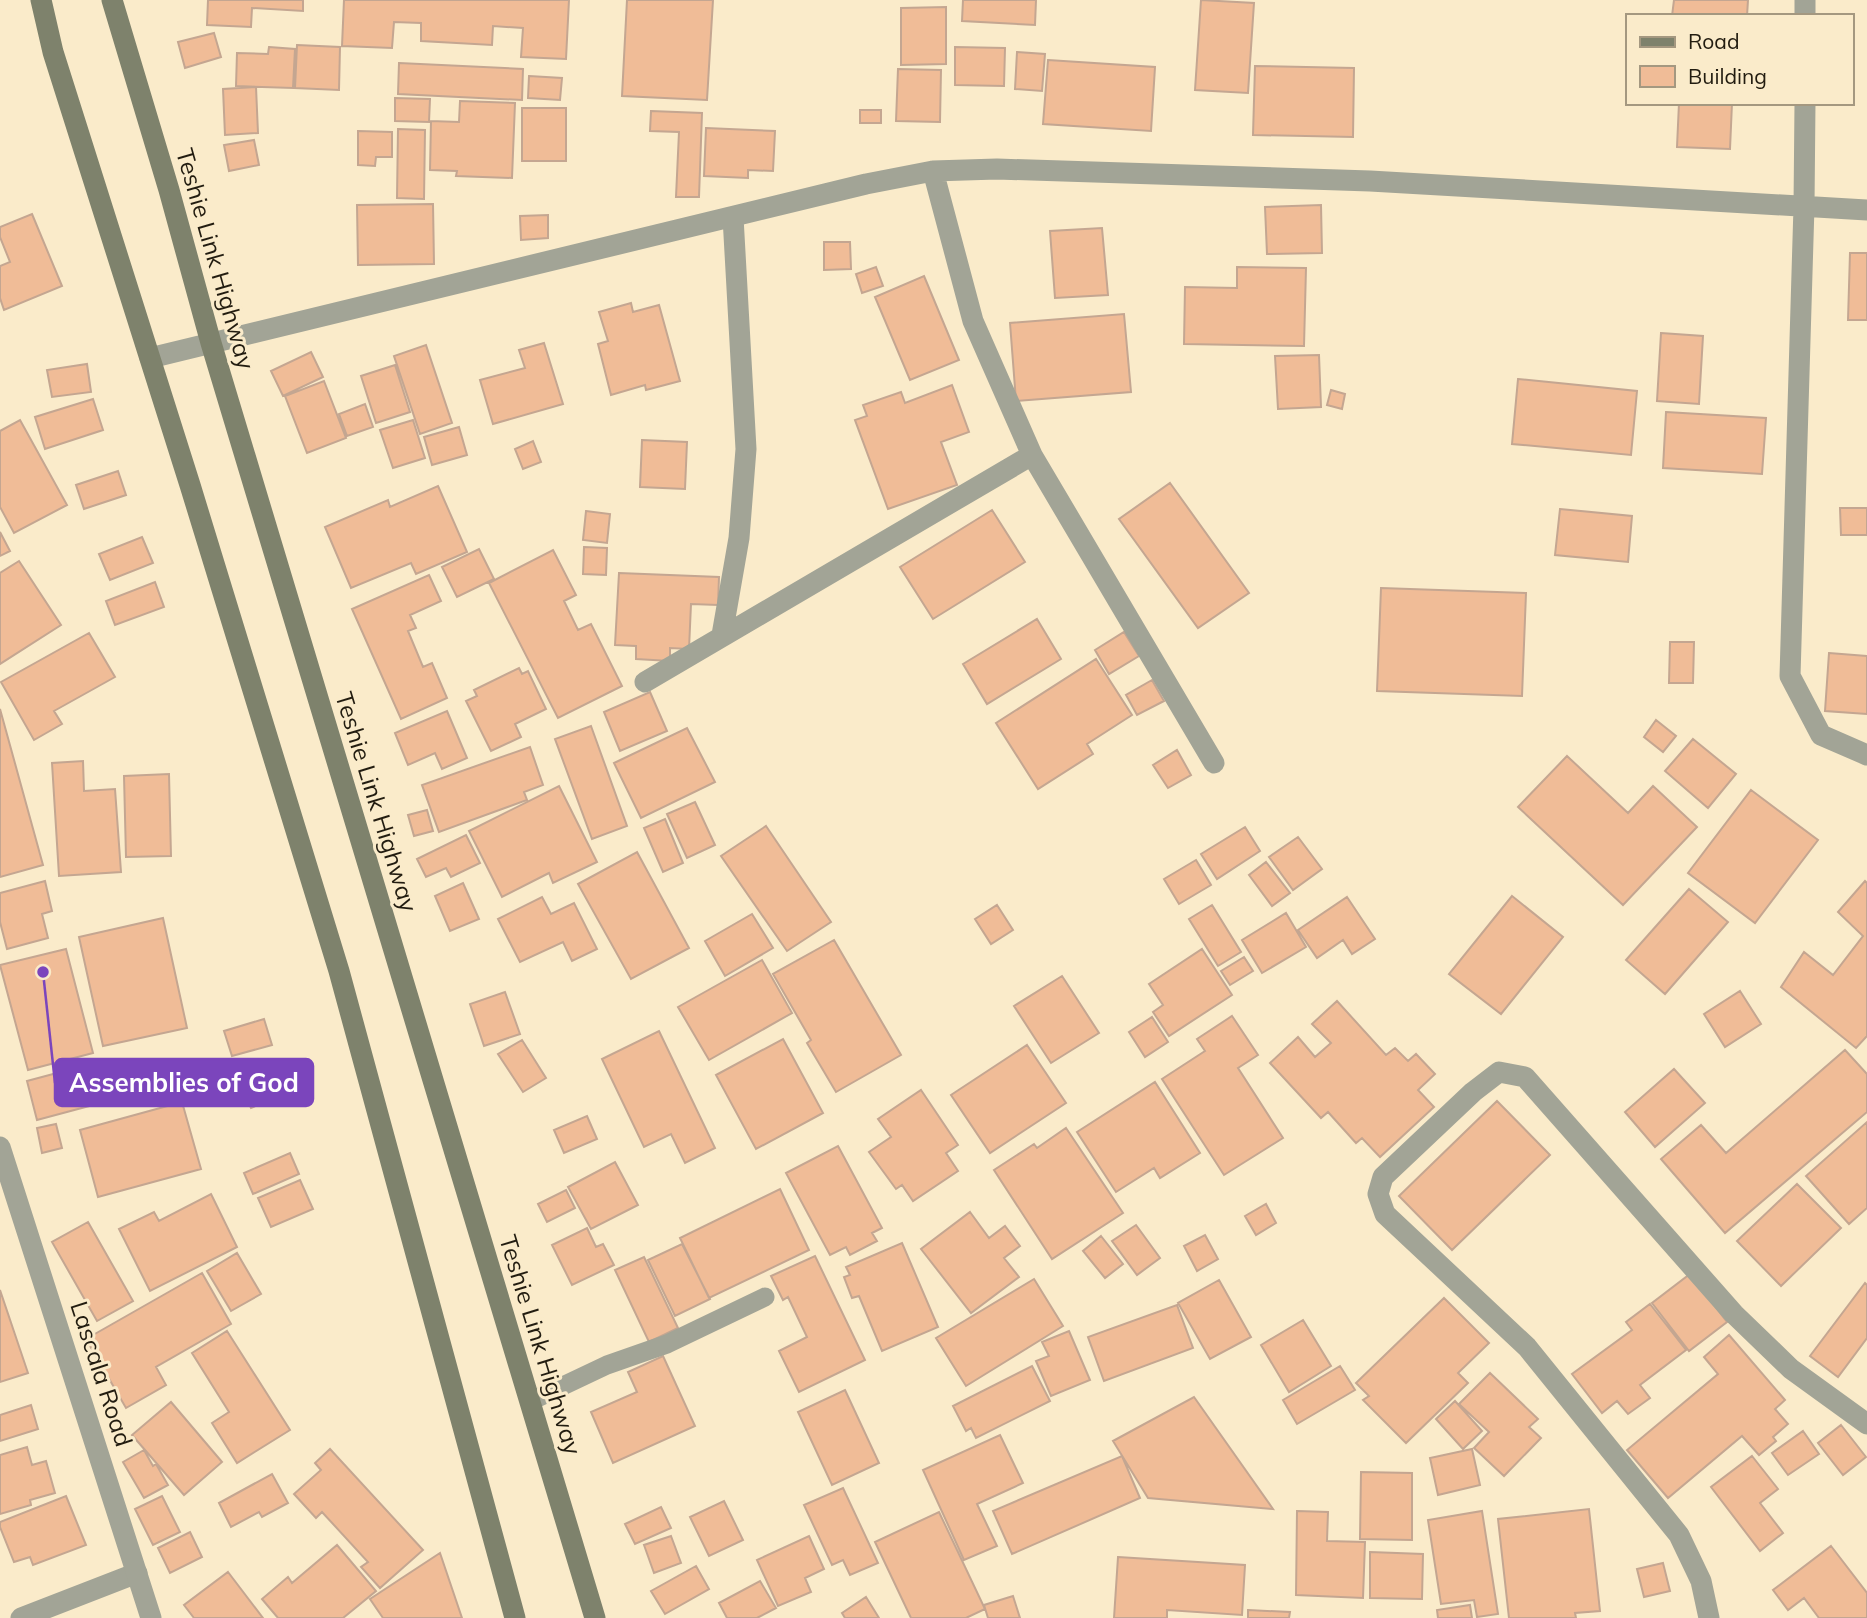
<svg xmlns="http://www.w3.org/2000/svg" width="1867" height="1618" viewBox="0 0 1867 1618" font-family="Mulish,sans-serif">
<style>
.building{fill:#f0bc97;stroke:#c4a691;stroke-width:2}
.lines{fill:none;stroke-linecap:round;stroke-linejoin:round}
.service{stroke:#a2a496;stroke-width:19}
.minor{stroke:#a2a496;stroke-width:21}
.tertiary{stroke:#a2a496;stroke-width:21}
.secondary{stroke:#7e826c;stroke-width:21}
.labels{text-anchor:middle;stroke-width:6;stroke-linejoin:round;paint-order:stroke}
.street-label{font-size:24px;fill:#221c10;stroke:#faebca}
.leader{fill:none;stroke:#7b45bc;stroke-width:2.5}
.callout-dot{fill:#7b45bc;stroke:#faebca;stroke-width:2.5}
.callout{fill:#7b45bc;stroke:#7b45bc;stroke-width:2.5}
.callout-label{font-size:26px;text-anchor:middle;font-weight:bold;fill:#fff}
</style>
<rect width="100%" height="100%" fill="#faebca"/>
<path class="building" d="M208,0H303V11L252,8L251,27L207,25Z
M344,0H569L566,59L521,57L523,28L493,26L492,45L421,41V23L394,22L392,48L342,46Z
M627,0H713L707,100L622,96Z
M963,0H1036L1035,25L962,21Z
M1201,0L1254,3L1248,93L1195,90Z
M1674,0H1748L1747,16H1672Z
M946,7V64L901,65V8Z
M214,33L221,57L185,68L178,42Z
M297,45L340,47L339,90L295,88Z
M269,47L295,49L293,88L236,86L237,53L268,54Z
M955,47L1005,48L1004,86L955,85Z
M1017,52L1045,54L1042,91L1015,89Z
M1048,60L1155,67L1151,131L1043,124Z
M399,63L523,69L522,100L398,94Z
M1255,66L1354,68L1353,137L1253,135Z
M898,69L941,70L940,122L896,121Z
M529,76L562,78L560,100L528,98Z
M256,87L258,133L225,135L223,89Z
M395,98L430,99L429,122L395,121Z
M460,101L515,103L512,178L456,176L457,171L430,170L431,121L459,122Z
M1679,103H1732L1730,149L1677,147Z
M522,108H566V161H522Z
M860,110H881V123H860Z
M651,111L702,113L699,197H676L679,132L650,131Z
M706,128L775,131L773,171L748,170V178L704,176Z
M398,129L425,130L424,199L397,198Z
M358,131L392,132V157H376L375,166L358,165Z
M254,140L259,165L229,171L224,145Z
M433,204L434,264L358,265L357,205Z
M1321,205L1322,253L1267,254L1265,207Z
M32,214L62,286L4,310L0,298V266L10,262L0,237V227Z
M548,215V238L521,240L520,216Z
M1102,228L1108,295L1055,298L1050,231Z
M824,242H850L851,269L824,270Z
M1850,253H1867V320H1848Z
M876,267L883,286L862,293L856,274Z
M1237,267L1306,268L1304,346L1184,344L1185,287L1237,288Z
M924,276L959,360L910,380L875,297Z
M631,303L633,312L659,305L680,381L646,390L645,385L611,395L598,344L608,341L599,312Z
M1124,314L1131,392L1016,401L1010,323Z
M1661,333L1703,336L1699,404L1657,401Z
M544,343L563,404L493,424L480,380L525,368L519,350Z
M426,345L452,423L420,434L394,356Z
M311,352L323,377L283,396L271,371Z
M1319,355L1321,407L1278,409L1275,356Z
M87,364L91,392L52,397L47,370Z
M395,365L410,412L376,423L361,376Z
M1518,379L1637,391L1631,455L1512,444Z
M324,381L346,438L307,453L285,396Z
M952,385L969,432L941,442L957,485L888,509L855,420L867,416L863,405L901,392L905,403Z
M1331,390L1345,394L1342,409L1327,405Z
M93,399L103,430L45,449L35,417Z
M365,404L373,427L347,436L339,414Z
M1666,412L1766,418L1762,474L1663,468Z
M20,420L67,505L14,533L0,507V431Z
M413,420L425,458L393,468L380,430Z
M459,427L467,455L432,465L424,437Z
M642,440L687,442L685,489L640,487Z
M533,441L541,462L523,469L515,449Z
M118,471L126,495L84,509L76,485Z
M1170,483L1249,593L1198,628L1119,519Z
M438,486L467,552L416,574L411,563L351,588L325,527L388,500L390,507Z
M1840,508H1867V535H1841Z
M1560,509L1632,516L1628,562L1555,555Z
M992,510L1025,562L933,619L900,567Z
M586,511L610,514L607,543L583,540Z
M0,532L10,551L0,556Z
M142,537L153,563L110,580L99,554Z
M584,547L607,548L606,575L583,574Z
M479,549L494,579L457,597L442,567Z
M553,550L576,595L564,601L578,630L591,624L622,686L558,718L489,583Z
M19,561L61,625L0,664V573Z
M619,573L719,577L718,605L691,604L689,649L670,648V661L636,659V646L615,645Z
M429,575L441,601L410,615L416,628L408,631L423,667L432,663L447,698L401,719L352,609Z
M155,582L164,607L115,625L106,601Z
M1381,588L1526,593L1522,696L1377,691Z
M1037,619L1061,659L987,704L963,664Z
M1124,632L1139,656L1109,674L1095,650Z
M89,633L115,677L54,711L62,724L34,740L1,682Z
M1670,642H1694L1693,683H1669Z
M1829,653L1867,656V714L1825,711Z
M1096,659L1132,715L1087,744L1093,754L1038,789L996,723Z
M519,668L522,674L528,671L546,709L515,724L521,737L491,751L466,701L477,696L474,690Z
M1152,680L1164,701L1137,715L1126,695Z
M650,692L667,731L620,751L604,712Z
M0,709L43,865L0,877Z
M447,711L467,758L442,769L435,753L408,765L395,733Z
M1656,720L1676,736L1663,752L1644,737Z
M591,726L627,826L592,839L555,739Z
M687,728L715,782L641,818L614,763Z
M1693,739L1736,774L1708,808L1665,771Z
M530,747L543,785L524,792L527,800L439,832L422,785Z
M1177,750L1191,775L1168,788L1153,765Z
M1567,756L1628,813L1653,786L1697,827L1623,905L1518,807Z
M83,761L84,791L115,789L121,872L59,876L52,763Z
M169,774L171,856L126,857L124,776Z
M559,786L597,862L553,883L549,873L502,897L469,831Z
M1751,790L1818,840L1755,923L1688,873Z
M695,802L715,845L687,858L667,814Z
M427,810L433,831L414,836L408,815Z
M665,819L683,863L663,872L644,828Z
M766,826L831,922L787,951L721,856Z
M1245,827L1260,851L1217,879L1201,854Z
M466,835L480,863L451,877L446,868L426,877L417,859Z
M1298,837L1322,869L1293,890L1269,857Z
M637,852L689,948L631,979L578,884Z
M1196,860L1211,885L1179,904L1164,879Z
M1266,862L1290,893L1272,906L1249,875Z
M45,881L52,911L42,914L48,938L7,949L0,922V893Z
M1865,881L1867,883V1036L1856,1048L1781,987L1804,952L1833,975L1863,936L1838,912Z
M463,883L479,919L450,931L435,896Z
M1689,889L1728,922L1665,994L1626,960Z
M1512,896L1563,937L1501,1014L1449,974Z
M542,897L551,914L574,903L597,949L572,961L563,942L520,962L498,919Z
M1347,897L1375,939L1352,954L1343,940L1317,958L1298,930Z
M997,905L1013,930L991,944L975,919Z
M1212,905L1241,952L1218,966L1189,919Z
M1286,913L1306,947L1262,973L1242,940Z
M752,914L773,948L725,976L705,941Z
M163,918L187,1028L103,1046L79,937Z
M834,940L901,1055L836,1092L807,1043L811,1040L773,974Z
M66,949L93,1053L28,1070L0,965Z
M1202,949L1232,995L1169,1036L1153,1012L1163,1005L1149,984Z
M1244,957L1253,971L1230,985L1221,971Z
M762,960L792,1013L709,1060L678,1007Z
M1062,976L1099,1033L1051,1063L1014,1006Z
M1740,991L1761,1024L1725,1047L1704,1014Z
M505,992L520,1034L484,1046L470,1004Z
M1337,1001L1386,1055L1395,1048L1408,1061L1416,1054L1435,1074L1418,1090L1434,1107L1380,1157L1362,1138L1356,1143L1328,1112L1321,1118L1270,1063L1298,1037L1315,1057L1331,1043L1312,1024Z
M1232,1016L1258,1055L1238,1068L1283,1138L1224,1175L1162,1079L1205,1051L1197,1039Z
M1152,1017L1168,1042L1145,1057L1129,1032Z
M264,1019L272,1045L232,1056L224,1031Z
M659,1031L715,1148L685,1163L671,1134L644,1147L602,1059Z
M783,1039L823,1113L756,1149L716,1075Z
M522,1040L546,1078L523,1092L498,1054Z
M1027,1045L1066,1103L990,1153L951,1095Z
M1845,1050L1867,1074V1112L1725,1233L1661,1159L1701,1125L1726,1153Z
M269,1061L284,1094L251,1108L236,1075Z
M98,1062L108,1101L37,1120L27,1081Z
M1674,1069L1705,1103L1655,1147L1625,1112Z
M1155,1082L1200,1153L1160,1178L1154,1168L1116,1192L1077,1132Z
M921,1090L958,1145L946,1153L958,1171L913,1201L902,1185L896,1189L869,1152L891,1137L878,1119Z
M1497,1101L1550,1155L1452,1250L1399,1196Z
M182,1102L201,1169L98,1197L80,1130Z
M587,1116L597,1139L564,1153L554,1130Z
M1867,1122V1208L1849,1224L1806,1176Z
M56,1124L62,1148L42,1153L37,1128Z
M1066,1128L1123,1213L1052,1259L994,1170L1034,1144L1037,1148Z
M838,1146L882,1228L872,1233L877,1241L850,1255L846,1247L830,1255L786,1173Z
M290,1153L299,1174L253,1194L244,1173Z
M615,1162L638,1205L591,1229L568,1187Z
M300,1180L313,1209L271,1227L258,1198Z
M1797,1184L1841,1228L1781,1286L1737,1241Z
M780,1189L809,1250L709,1298L680,1238Z
M566,1190L575,1208L547,1222L538,1204Z
M211,1194L237,1247L150,1291L119,1229L154,1212L159,1221Z
M1266,1204L1276,1223L1256,1235L1245,1216Z
M970,1212L989,1238L1005,1226L1020,1246L1004,1258L1019,1277L971,1313L921,1249Z
M88,1222L133,1301L97,1321L52,1242Z
M1136,1225L1160,1258L1137,1275L1112,1241Z
M587,1228L596,1247L603,1244L614,1265L572,1285L552,1245Z
M1205,1235L1218,1259L1197,1271L1184,1246Z
M1101,1236L1123,1264L1105,1278L1083,1251Z
M902,1243L938,1327L882,1351L859,1296L852,1298L844,1277L850,1275L846,1267Z
M682,1244L710,1299L675,1316L648,1260Z
M237,1253L261,1294L231,1311L207,1271Z
M815,1256L865,1360L799,1392L779,1351L807,1337L788,1297L783,1300L771,1276Z
M644,1257L678,1328L649,1342L615,1270Z
M202,1273L231,1324L156,1367L166,1385L126,1408L86,1339Z
M1690,1274L1727,1322L1689,1351L1652,1303Z
M1034,1279L1063,1326L966,1386L936,1338Z
M1219,1280L1251,1337L1210,1359L1178,1303Z
M1865,1283L1867,1285V1338L1838,1377L1810,1356Z
M0,1290L28,1373L0,1382Z
M1444,1298L1489,1343L1458,1373L1468,1383L1406,1443L1363,1400L1369,1396L1356,1383Z
M1650,1304L1686,1350L1640,1385L1650,1398L1628,1414L1617,1401L1602,1413L1572,1374L1632,1330L1626,1322Z
M1177,1305L1193,1348L1104,1381L1088,1337Z
M1303,1320L1331,1366L1289,1392L1261,1345Z
M227,1331L290,1430L237,1463L212,1423L229,1412L192,1353Z
M1069,1331L1090,1380L1051,1396L1036,1361L1049,1356L1042,1342Z
M1729,1335L1785,1400L1775,1409L1788,1424L1773,1437L1776,1441L1759,1455L1742,1436L1668,1498L1627,1450L1718,1374L1704,1357Z
M663,1356L695,1426L613,1463L591,1412L637,1392L628,1372Z
M1032,1366L1050,1401L976,1438L971,1428L966,1431L953,1406Z
M1340,1366L1355,1390L1297,1424L1283,1400Z
M1490,1373L1538,1419L1529,1427L1541,1438L1504,1476L1474,1448L1489,1432L1459,1404Z
M845,1390L879,1463L832,1485L798,1412Z
M1194,1397L1273,1509L1148,1498L1113,1441Z
M1455,1401L1482,1431L1463,1449L1436,1419Z
M171,1402L222,1462L184,1495L132,1435Z
M31,1405L38,1429L0,1441V1415Z
M1841,1425L1866,1457L1843,1475L1818,1443Z
M1803,1431L1819,1454L1788,1475L1772,1453Z
M1000,1435L1023,1483L977,1504L997,1546L964,1560L923,1470Z
M27,1447L32,1465L46,1461L55,1493L30,1500L31,1505L0,1514V1455Z
M330,1449L423,1550L380,1588L361,1567L368,1562L322,1512L316,1518L294,1494L321,1470L315,1463Z
M1472,1449L1480,1485L1438,1495L1430,1458Z
M144,1450L153,1466L156,1464L168,1485L144,1498L123,1462Z
M1122,1456L1140,1498L1012,1554L993,1511Z
M1752,1456L1778,1489L1760,1503L1783,1533L1760,1551L1711,1487Z
M1361,1472L1412,1473V1540L1360,1539Z
M272,1474L288,1503L262,1517L259,1512L231,1527L219,1503Z
M843,1488L878,1563L850,1575L843,1560L832,1565L804,1505Z
M66,1496L86,1545L33,1565L30,1557L14,1562L0,1527V1522Z
M162,1496L180,1532L153,1545L135,1509Z
M724,1501L743,1540L709,1556L690,1517Z
M661,1507L671,1528L635,1544L625,1524Z
M1589,1509L1600,1611L1575,1613L1576,1618H1509L1498,1519Z
M1297,1511L1328,1512L1327,1541L1365,1542L1363,1598L1296,1595Z
M1482,1511L1498,1614L1477,1617L1474,1600L1441,1604L1428,1520Z
M939,1512L985,1609L966,1618H911L875,1542Z
M190,1532L202,1557L170,1573L158,1548Z
M671,1536L681,1563L654,1573L644,1545Z
M809,1536L824,1569L805,1578L811,1592L778,1606L757,1560Z
M337,1545L376,1591L343,1618H278L262,1599L288,1577L292,1583Z
M1831,1546L1867,1593V1618H1819L1804,1598L1788,1610L1773,1590Z
M1370,1552L1423,1554L1422,1599L1370,1598Z
M440,1553L462,1618H383L370,1599Z
M1118,1557L1245,1565L1242,1615L1167,1610V1618H1114Z
M1663,1563L1670,1591L1644,1597L1637,1569Z
M696,1566L709,1589L665,1614L651,1591Z
M228,1572L263,1618H194L184,1605Z
M760,1581L776,1608L757,1618H727L719,1603Z
M1013,1596L1020,1618H988L984,1605Z
M866,1597L879,1618H845L842,1613Z
M1470,1605L1472,1618H1438L1437,1610Z
M1248,1610L1290,1612L1289,1618H1248Z"/>
<g class="lines">
<path class="service" d="M531,1401L607,1365L667,1344L765,1297"/>
<path class="minor" d="M1805,16V0
M1805,103L1804,206L1790,676L1821,735L1867,755
M933,171L973,321L1032,455L1214,763
M150,358L866,184L933,171L997,169L1370,181L1867,210
M722,635L739,538L746,449L733,217
M645,682L1032,455
M21,1618L137,1573
M1709,1618L1701,1581L1679,1535L1527,1347L1385,1214L1378,1194L1383,1177L1473,1092L1499,1072L1525,1077L1734,1314L1791,1369L1867,1424"/>
<path class="tertiary" d="M0,1147L151,1618"/>
<path class="secondary" d="M41,0L53,52L190,485L339,971L515,1618
M112,0L169,190L211,343L595,1618"/>
</g>
<g class="labels">
<g class="street-label">
<text transform="translate(215 259) rotate(74)" y="8">Teshie Link Highway</text>
<text transform="translate(376 802) rotate(73)" y="8">Teshie Link Highway</text>
<text transform="translate(540 1345) rotate(73)" y="8">Teshie Link Highway</text>
<text transform="translate(101 1374) rotate(72)" y="8">Lascala Road</text>
</g>
</g>
<path class="leader" d="M43 972L55 1083"/>
<circle class="callout-dot" cx="43" cy="972" r="7"/>
<rect class="callout" x="55" y="1059" width="258" height="47" rx="7"/>
<g class="callout-label">
<text x="184" y="1092">Assemblies of God</text>
</g>
<rect x="1626" y="14" width="228" height="91" fill="#faebca" stroke="#a49880" stroke-width="2"/>
<rect x="1640" y="37" width="35" height="10" fill="#7e826c" stroke="#a49880" stroke-width="2"/>
<text x="1688" y="49" font-size="21" fill="#221c10">Road</text>
<rect x="1640" y="66" width="35" height="21" fill="#f0bc97" stroke="#a49880" stroke-width="2"/>
<text x="1688" y="84" font-size="21" fill="#221c10">Building</text>
</svg>
